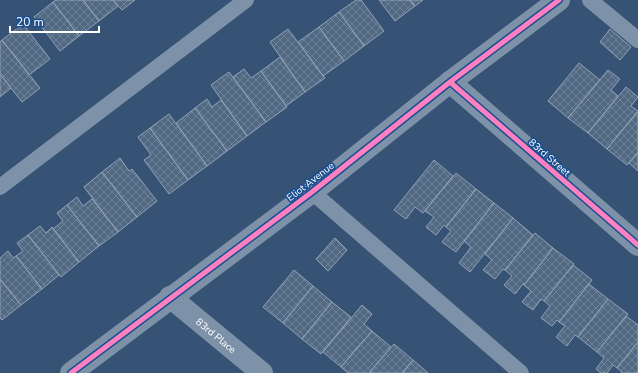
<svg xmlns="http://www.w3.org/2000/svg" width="638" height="373" viewBox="0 0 638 373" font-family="'Nunito Sans',sans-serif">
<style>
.building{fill:url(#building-cross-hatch);stroke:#92a2b6}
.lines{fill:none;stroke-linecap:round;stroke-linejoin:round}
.lane{stroke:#7d92a8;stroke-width:16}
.street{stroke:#7d92a8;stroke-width:22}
.cycleway-casing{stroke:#1b4f8f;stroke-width:8}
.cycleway{stroke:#ff80c0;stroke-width:5}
.labels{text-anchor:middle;stroke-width:3.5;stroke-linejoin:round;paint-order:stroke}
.street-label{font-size:10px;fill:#fff;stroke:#1b4f8f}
</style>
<defs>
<pattern id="building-cross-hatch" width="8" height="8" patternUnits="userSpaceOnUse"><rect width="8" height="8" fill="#526984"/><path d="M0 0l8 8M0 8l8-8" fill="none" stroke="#6c8096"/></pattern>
</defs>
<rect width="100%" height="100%" fill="#365274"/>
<path class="building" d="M56,0H83L99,21L79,36L53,2Z
M83,0H113L118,6L99,21Z
M113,0H135L122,10Z
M356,0H361L384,31L364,46L339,12Z
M379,0H410L415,6L395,21Z
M410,0H423L415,6Z
M53,2L79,36L60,51L34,17Z
M339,12L364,46L344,61L319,27Z
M23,24L50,59L29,75L2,40Z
M319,27L344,61L323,76L298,42Z
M288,29L325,78L305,92L270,42Z
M610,29L631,47L620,60L600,42Z
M2,40L40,88L22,102L0,74V42Z
M280,57L305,92L286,106L261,71Z
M579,63L600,80L568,118L548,101Z
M244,69L251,78L261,71L287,107L266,122L233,77Z
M608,70L620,79L611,90L618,96L588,133L568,118Z
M229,72L266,122L247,136L211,85Z
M0,74L11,88L0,97Z
M626,87L638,97L631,106L638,111L607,149L588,133Z
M207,99L212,107L221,100L247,136L227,151L195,108Z
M195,108L227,151L207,166L176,123Z
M638,111V152L627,165L607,149Z
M169,114L207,166L188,180L150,128Z
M150,128L188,180L169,194L144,160L151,155L138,137Z
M638,152V171L629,163Z
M120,158L129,171L132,169L157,201L137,217L102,172Z
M434,160L453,176L423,213L415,207L406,219L394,210Z
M102,172L137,217L118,232L84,187Z
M456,173L476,189L446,227L444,225L436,235L426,227L434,217L425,211Z
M476,189L494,203L456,252L442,242L451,231L446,227Z
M77,197L83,206L92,199L118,232L99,246L67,205Z
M494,203L513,218L470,272L459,263L471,247L464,241Z
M67,205L99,246L79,262L53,229L63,221L57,213Z
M513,218L533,235L505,270L503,269L495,279L483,270L492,260L485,254Z
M40,226L46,233L52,227L79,262L61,277L28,235Z
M535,233L553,248L524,285L523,284L515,294L504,285L512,276L505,270Z
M28,235L59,275L42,289L16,256L23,251L17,243Z
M335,238L347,250L328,271L316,259Z
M553,248L574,264L544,301L541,299L533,310L522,302L531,291L524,285Z
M8,251L13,258L16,256L42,289L21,305L0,279V258Z
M573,265L592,280L559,322L557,320L552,326L541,318L550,306L544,301Z
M294,270L313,286L283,323L263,307Z
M0,279L21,305L2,320L0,318Z
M589,284L608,299L578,337L575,335L567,346L556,337L565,326L559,322Z
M313,286L332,302L302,339L283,323Z
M608,299L628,314L597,352L578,337Z
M332,302L351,317L321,354L302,339Z
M362,305L372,314L364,324L372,331L341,367L323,352Z
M626,316L638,325V342L617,368L613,365L607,373H601L596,369L604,358L597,352Z
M372,331L391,347L369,373H348L341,367Z
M638,342V373H621L622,372L617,368Z
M394,344L413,360L402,373H369Z
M413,360L428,373H402Z"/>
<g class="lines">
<path class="lane" d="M590,0L638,40
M0,187L246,0
M312,192L521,373"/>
<g class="street">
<path d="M450,82L638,245"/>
<path id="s1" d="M170,297L262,373"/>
<path d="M71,373L312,192L450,82L559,0"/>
</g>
<defs>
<path id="cycleway" d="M450,82L638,245
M71,373L312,192L450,82L559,0"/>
</defs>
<use href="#cycleway" class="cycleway-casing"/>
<use href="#cycleway" class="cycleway"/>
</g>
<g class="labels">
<g class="street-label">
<text transform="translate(550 157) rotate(41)" y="4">83rd Street</text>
<text transform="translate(310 181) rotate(-38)" y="4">Eliot Avenue</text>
<text dy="4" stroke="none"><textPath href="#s1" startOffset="60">83rd Place</textPath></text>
</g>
</g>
<path d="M10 26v6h89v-6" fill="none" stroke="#ffffff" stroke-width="2"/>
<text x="16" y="26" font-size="12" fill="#ffffff" stroke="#1b4f8f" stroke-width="3" paint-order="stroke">20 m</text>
</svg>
